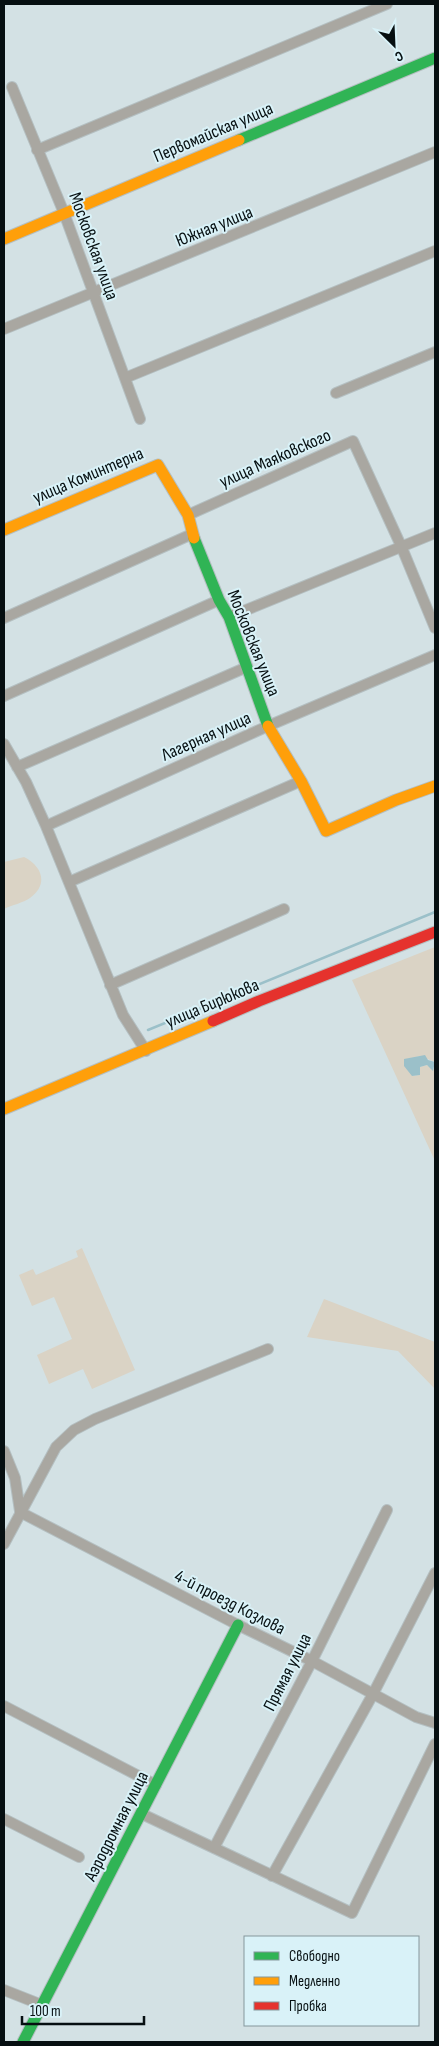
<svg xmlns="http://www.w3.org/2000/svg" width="439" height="2046" viewBox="0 0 439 2046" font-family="'Sofia Sans Condensed',sans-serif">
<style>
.green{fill:#dad3c5}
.water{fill:#9bc0c9}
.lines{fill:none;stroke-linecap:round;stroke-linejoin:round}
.stream{stroke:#9bc0c9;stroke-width:2.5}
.street-casing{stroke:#b4bfc1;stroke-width:12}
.fast-casing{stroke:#b4bfc1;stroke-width:13}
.slow-casing{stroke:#b4bfc1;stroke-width:13}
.jam-casing{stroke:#b4bfc1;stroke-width:13}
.street{stroke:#a9a7a1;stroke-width:10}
.fast{stroke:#30b455;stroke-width:11}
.slow{stroke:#ff9f0a;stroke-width:11}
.jam{stroke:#e5322d;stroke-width:11}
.labels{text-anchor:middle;stroke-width:4;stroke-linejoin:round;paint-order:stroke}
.street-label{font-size:18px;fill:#060f11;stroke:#d9f2f8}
</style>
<rect width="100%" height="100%" fill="#d3e1e4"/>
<path class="green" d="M24,857C42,866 49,884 30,898C23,903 12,905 4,909V862Z
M435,947V1065V1062L420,1056L416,1057L412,1076L420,1075V1067L427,1065L433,1070L435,1066V1161L352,980Z
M82,1248L135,1370L92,1389L83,1369L49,1384L37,1355L72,1339L54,1297L32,1306L19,1275L33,1269L36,1275L78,1257L76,1251Z
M324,1299L435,1342V1389L398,1351L307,1337Z"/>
<path class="water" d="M425,1055L428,1060L435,1062L433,1071L427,1065L420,1067V1075L412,1076L404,1066V1059Z"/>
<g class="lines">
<path class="stream" d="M148,1030L435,912"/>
<defs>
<path id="street" d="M12,87L64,213L140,419
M37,150L387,4
M4,329L435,152
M125,378L435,251
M336,393L435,352
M188,515L353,441L402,548L435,628
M229,617L435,533
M4,618L192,534
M4,696L219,600
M4,744L26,782L46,826L123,1015L146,1051
M17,767L247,667
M46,826L268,726L435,655
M69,882L301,781
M110,985L284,909
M4,1451L15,1478L20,1511
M20,1512L238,1625L312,1661L416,1717L435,1723
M4,1544L56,1447L74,1430L95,1419L268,1349
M4,1706L156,1785
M142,1814L352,1913L435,1744
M4,1819L79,1857
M214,1848L312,1661L387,1510
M272,1876L373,1694L435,1573
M4,1990L42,2005"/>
<path id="fast" d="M239,140L435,58
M194,538L219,600L229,617L268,726
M23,2042L238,1625"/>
<path id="slow" d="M4,239L239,140
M4,530L158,465L188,515L194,538
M268,726L301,781L326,831L396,800L435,786
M4,1109L213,1021"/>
<path id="jam" d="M213,1021L259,1001L435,932"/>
</defs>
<use href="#street" class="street-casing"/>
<use href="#fast" class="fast-casing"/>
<use href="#slow" class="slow-casing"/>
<use href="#jam" class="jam-casing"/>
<use href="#street" class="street"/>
<use href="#fast" class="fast"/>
<use href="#slow" class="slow"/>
<use href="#jam" class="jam"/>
</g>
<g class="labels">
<g class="street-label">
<text transform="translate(213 132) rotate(-23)" y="6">Первомайская улица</text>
<text transform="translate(214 226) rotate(-22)" y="6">Южная улица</text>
<text transform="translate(94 246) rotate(70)" y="6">Московская улица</text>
<text transform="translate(275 458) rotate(-24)" y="6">улица Маяковского</text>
<text transform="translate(88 475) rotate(-23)" y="6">улица Коминтерна</text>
<text transform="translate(254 643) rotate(68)" y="6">Московская улица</text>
<text transform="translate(206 736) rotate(-24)" y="6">Лагерная улица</text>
<text transform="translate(212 1003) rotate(-23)" y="6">улица Бирюкова</text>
<text transform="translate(230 1602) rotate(27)" y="6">4-й проезд Козлова</text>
<text transform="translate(287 1672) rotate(-63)" y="6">Прямая улица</text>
<text transform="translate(116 1826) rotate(-63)" y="6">Аэродромная улица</text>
</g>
</g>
<rect width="439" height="2046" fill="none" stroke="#060f11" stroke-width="10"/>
<rect x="244" y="1936" width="175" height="90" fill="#d9f2f8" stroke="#85979c"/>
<rect x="254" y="1952" width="25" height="8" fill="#30b455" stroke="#85979c"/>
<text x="289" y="1961" font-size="15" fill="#060f11">Свободно</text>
<rect x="254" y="1977" width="25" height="8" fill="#ff9f0a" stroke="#85979c"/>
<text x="289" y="1986" font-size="15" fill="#060f11">Медленно</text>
<rect x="254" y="2002" width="25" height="8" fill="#e5322d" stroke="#85979c"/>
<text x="289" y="2011" font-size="15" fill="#060f11">Пробка</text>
<g transform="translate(394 45) rotate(156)" stroke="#d9f2f8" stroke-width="4" paint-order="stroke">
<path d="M0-4L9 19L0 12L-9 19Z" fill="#060f11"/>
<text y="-8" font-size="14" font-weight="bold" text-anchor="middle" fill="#060f11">С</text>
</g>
<path d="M22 2016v8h122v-8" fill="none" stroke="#060f11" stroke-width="2.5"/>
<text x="30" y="2016" font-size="15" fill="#060f11" stroke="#d9f2f8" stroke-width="4" paint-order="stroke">100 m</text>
</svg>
